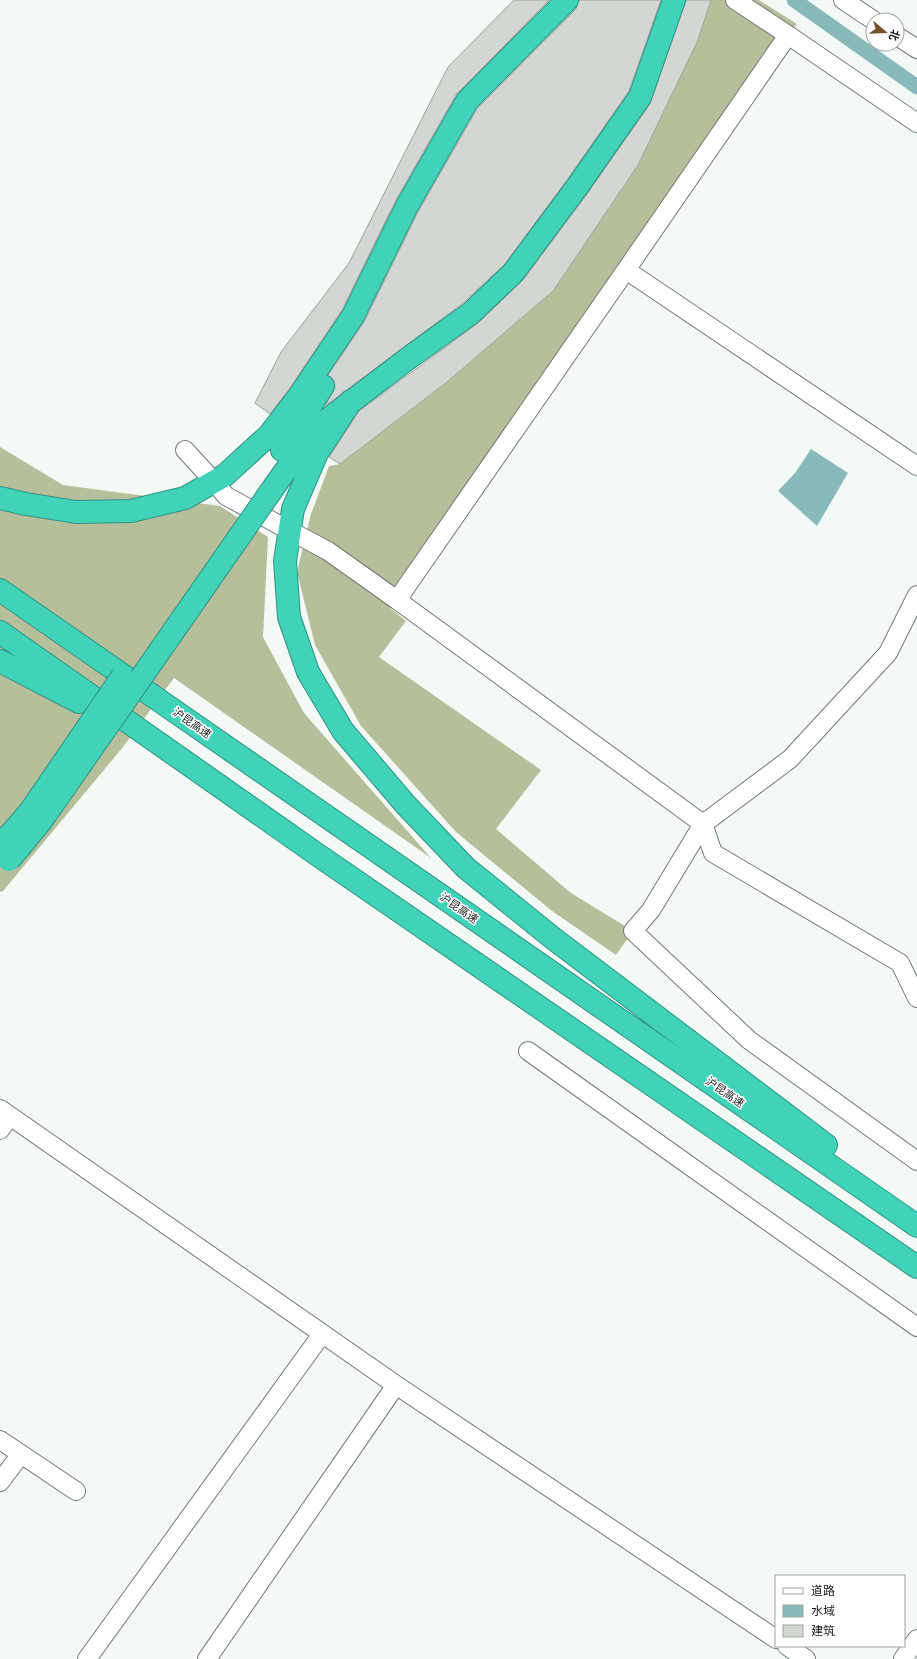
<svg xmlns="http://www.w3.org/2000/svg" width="917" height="1659" viewBox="0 0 917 1659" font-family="'Crimson Pro','Noto Sans SC',serif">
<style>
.forest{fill:#b5c09b}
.water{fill:#88babb}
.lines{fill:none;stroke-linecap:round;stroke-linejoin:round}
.canal{stroke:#88babb;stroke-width:15}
.building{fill:#d2d7d1;stroke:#9ea39d}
.minor-casing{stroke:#737976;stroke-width:20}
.highway-casing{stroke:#319281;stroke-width:24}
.minor{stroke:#fff;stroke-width:18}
.highway{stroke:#40d3ba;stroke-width:22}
.highway-bridge-casing{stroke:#319281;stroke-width:24;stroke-linecap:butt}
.highway-bridge{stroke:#40d3ba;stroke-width:22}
.labels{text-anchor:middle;stroke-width:3;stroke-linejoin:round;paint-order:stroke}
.street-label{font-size:11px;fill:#161817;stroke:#fff}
</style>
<rect width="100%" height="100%" fill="#f3faf6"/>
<path class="forest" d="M711,0H759L797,24L788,35L390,608L406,621L379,657L541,770L496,829L571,893L633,931L616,955L552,911L456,832L361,726L315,645L297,572L311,514L329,466L340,464L447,382L553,291L638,165L698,40Z
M0,447L63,485L220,506L268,537L263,637L304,713L431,858L174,678L123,747L3,891L0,892Z"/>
<path class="water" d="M811,449L848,473L817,526L778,491L795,473Z"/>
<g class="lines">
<path class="canal" d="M794,0L917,87"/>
</g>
<path class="building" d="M514,0H549L456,95L396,200L342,310L290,388L270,414L255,403L281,352L349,263L448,67Z
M579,0H661L629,91L567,180L504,265L463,303L325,406L335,387L334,380L328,375L364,322L418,212L477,109L576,9Z
M686,0H711L698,40L638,165L553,291L447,382L340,464L329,457L359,411L478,323L523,280L587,194L650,104Z"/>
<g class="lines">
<defs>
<path id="minor" d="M735,0L788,35L626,270L917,466
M843,0L873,20
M788,35L917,123
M897,36L917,49
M185,450L208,475
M220,489L226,496L281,526
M298,535L328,551L397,600L626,270
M917,595L888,653L790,759L703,824L651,910L633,931L749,1040L917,1161
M397,600L703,824L713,853L900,963L917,998
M528,1051L917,1327
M0,1109L396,1385L776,1639
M0,1130L10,1116
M0,1440L76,1491
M0,1482L21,1454
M787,1646L806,1659
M87,1659L322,1334
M207,1659L396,1385
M903,1659L917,1639"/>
<path id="highway" d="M351,401L317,453L293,509L285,561L289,617L308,672L343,731L405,804L466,868L554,939L826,1145
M282,450L323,386
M269,494L310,436L318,427L410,357L471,313L513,273L577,187L640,97L674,0
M0,498L26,504L76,512L131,511L185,498L224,476L269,435L300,395L353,316L407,206L467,101L567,0
M0,590L917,1226
M0,632L315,853L917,1267
M0,661L79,702"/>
</defs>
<use href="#minor" class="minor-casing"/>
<use href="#highway" class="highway-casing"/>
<use href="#minor" class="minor"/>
<use href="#highway" class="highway"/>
<defs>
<path id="highway-bridge" d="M0,846L29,813L122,677
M9,860L42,820L269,494"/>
</defs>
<use href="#highway-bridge" class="highway-bridge-casing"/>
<use href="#highway-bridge" class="highway-bridge"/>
</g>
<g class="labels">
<g class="street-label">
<text transform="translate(192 723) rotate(35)" y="4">沪昆高速</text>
<text transform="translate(459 908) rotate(35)" y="4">沪昆高速</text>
<text transform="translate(725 1092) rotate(35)" y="4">沪昆高速</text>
</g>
</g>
<rect x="775" y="1575" width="130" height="72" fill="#ffffff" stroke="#a2a3a2"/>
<rect x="783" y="1588" width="20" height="6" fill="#ffffff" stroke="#a2a3a2"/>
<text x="811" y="1595" font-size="12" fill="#161817">道路</text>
<rect x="783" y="1605" width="20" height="12" fill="#88babb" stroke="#a2a3a2"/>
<text x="811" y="1615" font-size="12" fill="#161817">水域</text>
<rect x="783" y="1625" width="20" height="12" fill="#d2d7d1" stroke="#a2a3a2"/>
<text x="811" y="1635" font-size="12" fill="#161817">建筑</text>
<g transform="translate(885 32) rotate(109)"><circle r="19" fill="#ffffff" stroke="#a2a3a2"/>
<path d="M0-3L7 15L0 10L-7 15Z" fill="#76512c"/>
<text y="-6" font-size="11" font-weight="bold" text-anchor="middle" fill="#161817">北</text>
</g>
</svg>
